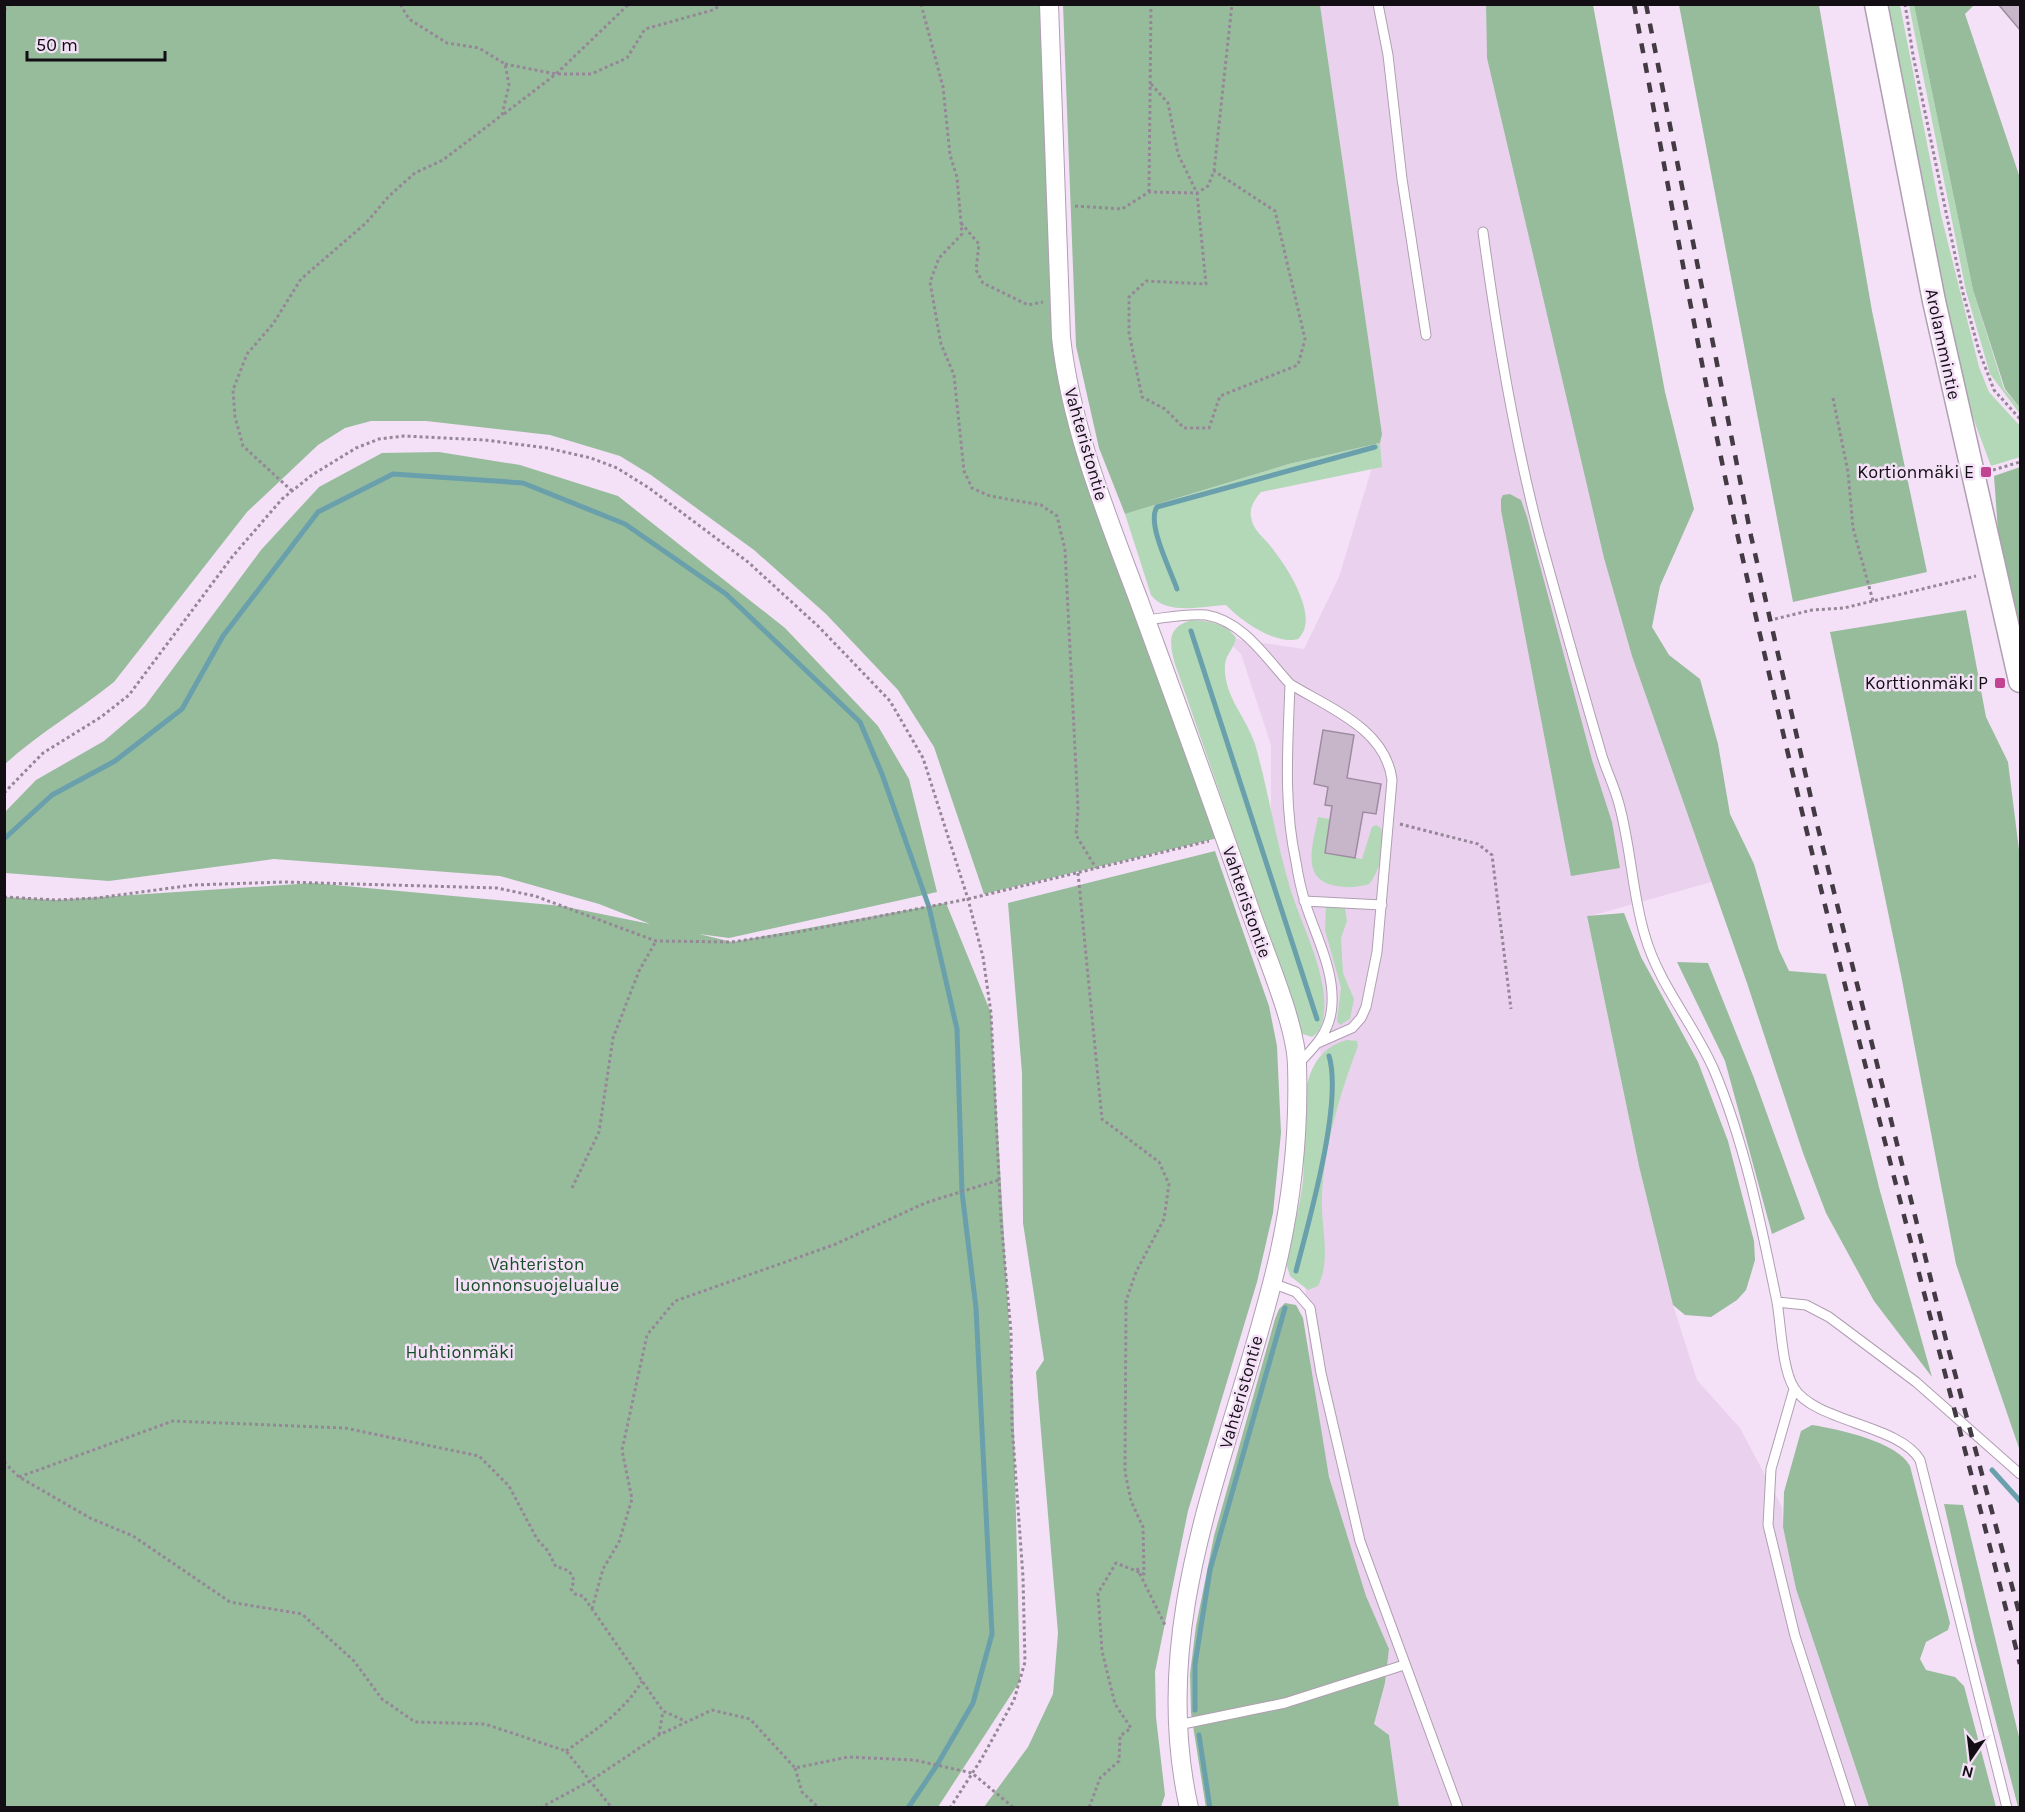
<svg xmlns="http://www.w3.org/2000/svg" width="2025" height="1812" viewBox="0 0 2025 1812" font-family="Karla,sans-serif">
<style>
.built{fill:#ead2ee}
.green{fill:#b3d8b8}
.forest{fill:#97bc9c}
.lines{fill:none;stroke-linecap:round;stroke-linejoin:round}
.stream{stroke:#69a0ac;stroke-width:5}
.building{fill:#c7b5ca;stroke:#9d8ca0;stroke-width:1.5}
.service-casing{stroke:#b09eb2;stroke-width:11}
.minor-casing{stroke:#b09eb2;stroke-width:20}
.tertiary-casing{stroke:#b09eb2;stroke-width:25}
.path{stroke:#958797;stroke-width:3;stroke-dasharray:3 3;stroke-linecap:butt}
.service{stroke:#fff;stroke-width:9}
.minor{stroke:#fff;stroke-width:18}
.tertiary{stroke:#fff;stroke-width:22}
.rail{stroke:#433a44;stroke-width:4.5;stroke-dasharray:10 10;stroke-linecap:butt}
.poi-dot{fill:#c14493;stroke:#f4e1f7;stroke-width:2}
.labels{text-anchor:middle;stroke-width:5;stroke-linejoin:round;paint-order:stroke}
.street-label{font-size:18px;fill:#130d14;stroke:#f4e1f7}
.poi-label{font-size:18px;fill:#130d14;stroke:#f4e1f7;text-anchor:end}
.park-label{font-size:18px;fill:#164d24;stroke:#f4e1f7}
</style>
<rect width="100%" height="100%" fill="#f4e1f7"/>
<path class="built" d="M1320,5H1486L1487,58L1715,881L1587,917L1639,1166L1673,1305L1697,1380L1740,1428L1782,1507L1783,1527L1796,1589L1869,1807H1399L1389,1735L1374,1724L1385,1683L1389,1649L1366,1596L1346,1539L1329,1477L1311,1377L1302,1240L1329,1092L1271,830V745L1241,654L1223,637L1304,649L1339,577L1382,434Z"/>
<path class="green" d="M1887,5H1900L1941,215L1979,367L1989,392L2020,426V457L1991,466L1965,396Z
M1909,5H1914L1973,290L2004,389L2020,408V414L1990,374L1966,291Z
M1380,443L1382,467L1261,492C1255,499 1249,508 1251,517C1253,531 1264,537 1272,548C1287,567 1321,618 1298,639C1275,645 1241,621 1226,605C1204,606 1166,616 1151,595L1125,514L1289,464Z
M1192,620C1209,621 1226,623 1236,638C1235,647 1226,654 1225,664C1223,696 1246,716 1255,744C1269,793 1276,843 1291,891C1302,925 1320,959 1324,995C1325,1008 1325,1029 1312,1037L1300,1033L1283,975L1175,664C1169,642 1167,627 1192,620Z
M1318,817L1330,819L1325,853L1362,859L1372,827L1376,825L1381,828C1386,843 1380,872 1369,884C1356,888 1345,888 1332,885C1300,877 1314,841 1318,817Z
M1329,905L1345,908L1347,921L1341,938L1343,973L1354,999L1350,1019L1340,1025L1337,1021L1341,988L1325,930L1326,907Z
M1347,1040L1357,1041L1358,1046C1340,1094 1325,1143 1322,1194C1320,1224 1332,1259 1318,1286L1308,1290L1290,1276L1287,1266C1290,1237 1300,1209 1303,1180C1307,1134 1289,1055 1347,1040Z"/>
<path class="forest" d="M5,5H1043L1055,354L1218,838L984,894L934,747L898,690L826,614L754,550L651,475L620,456L550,435L426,421H371L345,428L318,445L247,512L114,682C78,711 39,733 5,764Z
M1063,5H1320L1382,434L1380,443L1289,464L1125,514L1099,448L1076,346Z
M1486,5H1593L1665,392L1694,509L1660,586L1652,627L1669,655L1700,679L1718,744L1730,814L1754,864L1779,950L1789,971L1826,974L1880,1191L1932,1377L1874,1301L1826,1213L1803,1153L1747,983L1632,656L1604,558L1487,58Z
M1679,5H1819L1872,311L1927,572L1793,602Z
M1914,5H1974L1965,14L2020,178V408L2005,389L1973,290Z
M439,452L520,465L618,496L785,628L878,726L909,779L937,892L729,938L699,934L732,942L946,903L991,1013L1013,1392L1020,1681L938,1807H5V897L56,900L313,883L562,906L650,924L599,904L500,876L274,859L109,881L5,873V812L36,780L104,741L145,706L261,550L319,487L382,453Z
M2020,467V633L1998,531L1994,476Z
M1510,494L1521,500L1527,517L1592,760L1612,822L1620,868L1571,876L1501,510V499L1503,495Z
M1966,610L1986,717L2008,762L2020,858V1451L1956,1264L1901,975L1830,632Z
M1215,851L1269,1006L1277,1046L1281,1133L1273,1213L1257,1282L1188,1511L1155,1672L1156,1717L1165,1795L1161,1807H984L1028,1747L1053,1694L1058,1633L1036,1372L1044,1360L1023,1223L1022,1073L1008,903Z
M1624,913L1641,957L1698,1062L1728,1141L1754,1241L1755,1260L1750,1277L1746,1290L1737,1300L1711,1317L1685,1315L1673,1305L1639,1166L1587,916Z
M1677,962L1708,963L1754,1078L1805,1219L1772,1234L1725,1061Z
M1285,1303L1296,1305L1303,1318L1329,1477L1366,1596L1389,1649L1385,1683L1374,1724L1389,1735L1399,1807L1206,1808L1191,1713L1190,1674L1196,1626L1214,1536L1275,1319L1279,1309Z
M1812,1425C1838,1429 1898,1442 1910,1466L1950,1623L1948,1630L1926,1642L1920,1659L1926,1670L1955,1677L1964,1686L1996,1807H1869L1796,1589L1783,1527L1784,1492L1801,1431Z
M1944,1504L1963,1505L2020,1741V1807H2018L1975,1641Z"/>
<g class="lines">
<path class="stream" d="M1177,589C1171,571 1146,523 1157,507L1375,447
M1191,631L1317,1019
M4,839L52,795L115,761L182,709L223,636L318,512L393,474L523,483L625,524L726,594L860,722L882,774L929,907L957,1029L962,1192L976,1308L992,1634L973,1703L937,1765L908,1808
M1296,1271C1309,1221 1343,1102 1329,1056
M1992,1470L2020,1501
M1195,1710V1664L1210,1570L1285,1308
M1199,1735L1210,1808"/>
</g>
<path class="building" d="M1998,4H2020V30Z
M1323,730L1354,735L1347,778L1381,784L1376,814L1363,812L1355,858L1325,853L1332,806L1325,805L1328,787L1314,784Z"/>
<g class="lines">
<defs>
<path id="service" d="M1378,4L1388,55L1402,179L1426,335
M1483,232C1497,336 1514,440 1541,541C1561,613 1581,685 1602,756C1607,772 1615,788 1619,804C1631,847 1632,893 1645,936C1659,985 1694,1024 1714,1070C1745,1144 1761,1224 1777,1302L1806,1305L1829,1317L1916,1382L2020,1474
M1146,620C1165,618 1187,613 1206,615C1243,621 1266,658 1290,684C1288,744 1283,803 1296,862C1298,875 1301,889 1305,902C1315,935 1334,968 1332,1004C1331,1031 1315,1047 1297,1065
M1290,684C1329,708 1386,729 1392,780L1377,952L1366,1007L1361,1018L1352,1028L1318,1043
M1304,901L1382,905
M1272,1283L1296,1292L1310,1308L1321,1373L1360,1541L1458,1808
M1777,1302C1781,1325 1782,1369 1794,1388C1815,1422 1900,1425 1920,1460L2007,1808
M1794,1389L1771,1469L1768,1525L1795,1636L1851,1808
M1178,1725L1285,1703L1404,1665"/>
<path id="minor" d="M1049,4L1061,337C1071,428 1107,516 1139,601C1176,702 1213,802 1248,904C1262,947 1296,1022 1297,1065C1299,1129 1293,1192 1279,1255C1237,1441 1145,1612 1189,1808"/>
<path id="tertiary" d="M1876,4L1934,301L2020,681"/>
</defs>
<use href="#service" class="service-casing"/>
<use href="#minor" class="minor-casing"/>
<use href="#tertiary" class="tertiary-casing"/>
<path class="path" d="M921,4L943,87L950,155L957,177L962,234L939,258L930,282L941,344L954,375L964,471L972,488L990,496L1041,505L1057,516L1065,550L1078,809L1076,835L1096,868
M1905,4L1913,55L1963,293L1979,351L1994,390L2020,419
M4,10L10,4
M505,64L556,74H591L627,58L645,29L713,10L722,4
M1151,84L1168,103L1178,154L1197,193L1206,284L1146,281L1129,297V333L1142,397L1165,409L1184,428H1209L1220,396L1298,365L1305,339L1275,211L1214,171
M504,114L556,74L629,4
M1149,192L1151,4
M1075,206L1122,209L1149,192L1197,193L1208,186L1214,171L1232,4
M961,223L979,244L976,270L983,283L1028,305L1043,302
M1833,398L1848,472L1853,528L1873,601
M1993,470L2020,462
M292,491L243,446L235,417L233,390L247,354L273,324L301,279L366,223L389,196L415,173L443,160L502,115L509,85L505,64L479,48L447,43L409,19L400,4
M1775,619L1812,610L1844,608L1976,576
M4,793L43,753L101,717L129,695L232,557L282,499L312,475L356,448L379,439L404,436L485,440L547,448L591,458L617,468L649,488L748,562L819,627L890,701L923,758L968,899L983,957L991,1013L1001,1220L1011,1332L1012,1424L1023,1577L1025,1662L1014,1700L982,1758L950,1808
M1400,824L1478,844L1492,855L1511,1009
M1078,873L1102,1119L1159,1162L1169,1184L1164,1219L1136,1272L1126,1301L1125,1472L1131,1501L1143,1527L1144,1574L1116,1563L1098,1593L1102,1651L1115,1704L1131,1728L1120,1736L1119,1761L1100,1778L1089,1808
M4,897L56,900L97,898L193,885L284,882L497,888L535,896L656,941L732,942L798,932L968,899L1209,841
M572,1188L599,1132L613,1038L639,971L656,941
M4,1462L19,1477L90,1518L133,1536L230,1602L302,1614L354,1661L382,1699L415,1722L485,1724L566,1751L612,1808
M19,1477L173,1421L345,1428L479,1456L509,1486L537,1539L548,1551L556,1567C566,1569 571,1570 574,1581L571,1589L575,1594L583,1596L663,1711L685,1721
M1137,1568L1165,1625
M592,1609L603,1569L619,1542L632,1499L622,1450L647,1335L675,1301L836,1244L925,1203L999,1180
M659,1735L663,1711
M566,1751C594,1731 625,1711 642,1681
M795,1768L802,1792L819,1808
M540,1808L590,1781L659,1735L712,1710L750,1719L795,1768L848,1757L914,1760L972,1773L1014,1808"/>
<use href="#service" class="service"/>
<use href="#minor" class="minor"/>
<use href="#tertiary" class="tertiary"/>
<path class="rail" d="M1634,4C1668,184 1700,364 1739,542C1823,919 1925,1291 2020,1664
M1646,4L1751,536L1816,820L1946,1340L2020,1616"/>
</g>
<g class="poi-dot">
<rect x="1980" y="466" width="12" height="12" rx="3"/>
<rect x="1994" y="677" width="12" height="12" rx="3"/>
</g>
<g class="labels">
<g class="street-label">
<text transform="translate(1943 344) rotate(78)" y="6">Arolammintie</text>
<text transform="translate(1086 444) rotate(74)" y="6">Vahteristontie</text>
<text transform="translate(1247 902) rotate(71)" y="6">Vahteristontie</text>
<text transform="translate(1241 1392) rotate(-74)" y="6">Vahteristontie</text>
</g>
<g class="poi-label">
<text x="1974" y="478">Kortionmäki E</text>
<text x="1988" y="689">Korttionmäki P</text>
</g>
<g class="park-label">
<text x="537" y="1270">Vahteriston<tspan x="537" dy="21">luonnonsuojelualue</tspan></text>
<text x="460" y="1358">Huhtionmäki</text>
</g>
</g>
<rect width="2025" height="1812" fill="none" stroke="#130d14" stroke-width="12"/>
<g transform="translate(1971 1758) rotate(194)" stroke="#f4e1f7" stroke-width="4.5" paint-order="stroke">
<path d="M0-4.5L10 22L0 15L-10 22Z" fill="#130d14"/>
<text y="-9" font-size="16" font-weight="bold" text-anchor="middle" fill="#130d14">N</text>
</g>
<path d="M27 51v9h138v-9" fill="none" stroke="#130d14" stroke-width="3"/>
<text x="36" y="51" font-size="18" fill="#130d14" stroke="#f4e1f7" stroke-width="4.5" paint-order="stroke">50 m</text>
</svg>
